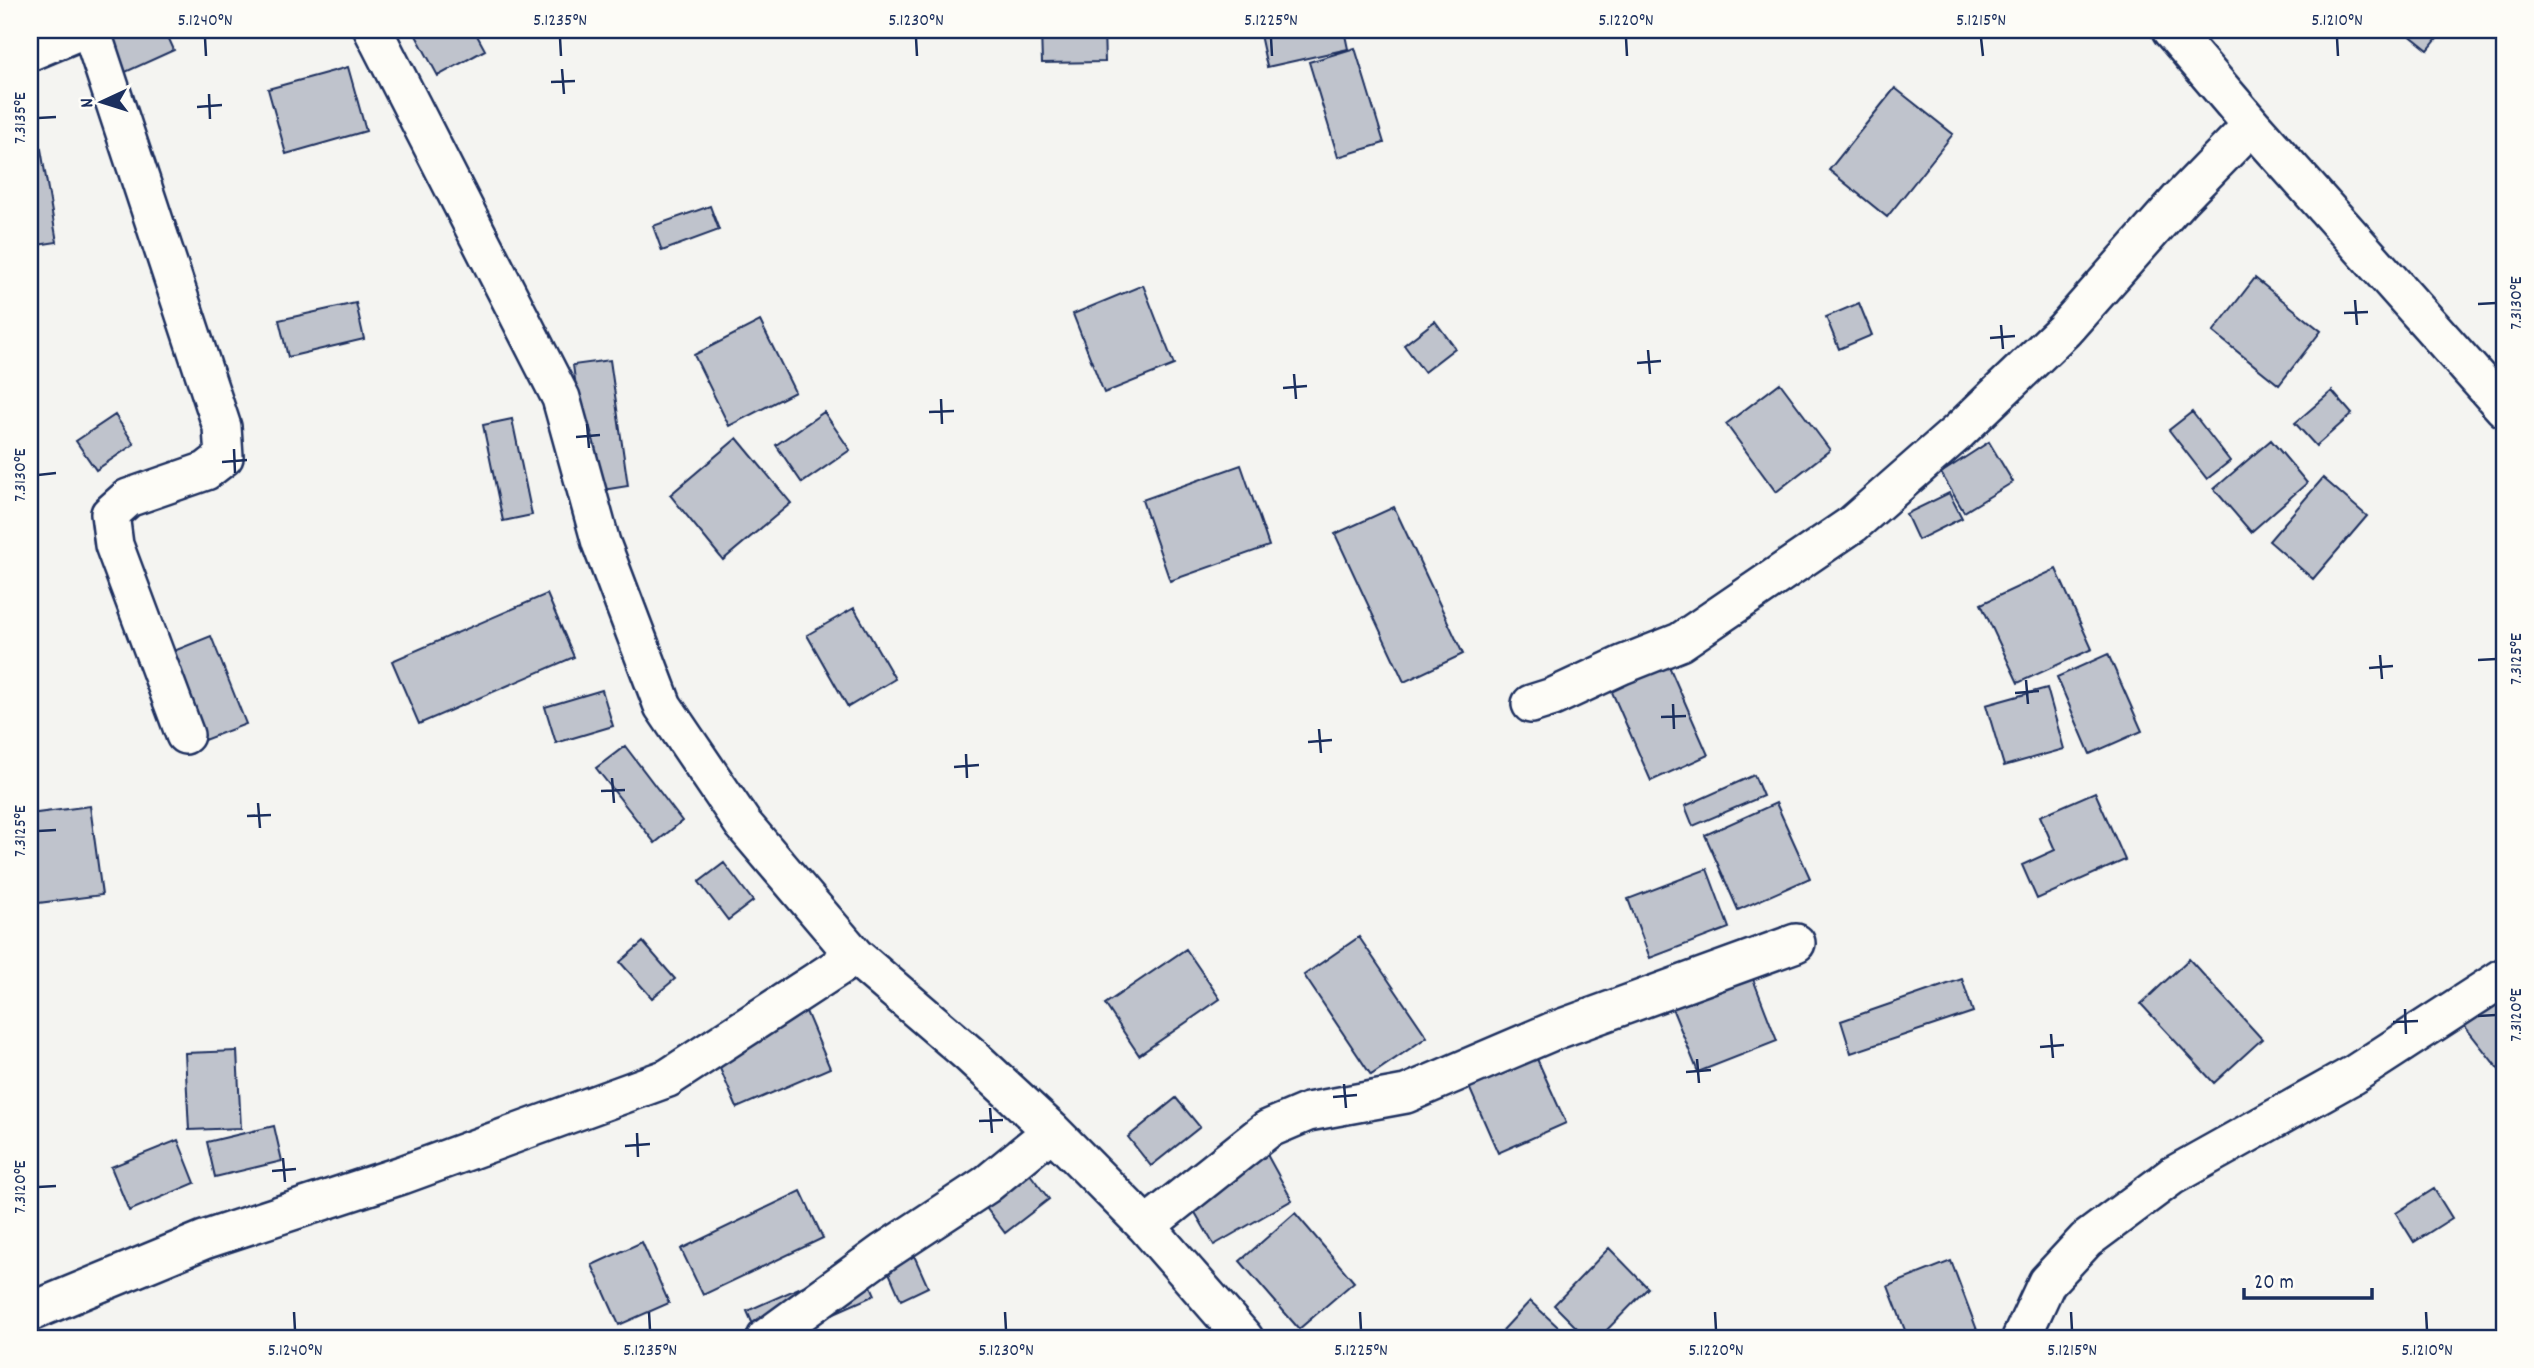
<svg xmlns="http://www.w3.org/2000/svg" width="2534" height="1368" viewBox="0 0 2534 1368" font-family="Dekko,sans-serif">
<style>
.building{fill:#bfc3cc;stroke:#1b2f5e;stroke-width:2}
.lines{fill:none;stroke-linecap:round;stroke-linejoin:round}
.street-casing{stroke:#1b2f5e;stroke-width:42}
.secondary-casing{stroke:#1b2f5e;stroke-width:44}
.street{stroke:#fdfcf7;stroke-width:37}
.secondary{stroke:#fdfcf7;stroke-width:38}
.ticks{fill:none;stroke:#1b2f5e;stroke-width:2.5}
.neatline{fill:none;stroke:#1b2f5e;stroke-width:2.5}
.ticks-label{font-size:18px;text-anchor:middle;fill:#1b2f5e}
</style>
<rect width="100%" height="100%" fill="#f4f4f1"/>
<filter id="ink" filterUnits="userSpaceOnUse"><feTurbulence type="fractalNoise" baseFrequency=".0143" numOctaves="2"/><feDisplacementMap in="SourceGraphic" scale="14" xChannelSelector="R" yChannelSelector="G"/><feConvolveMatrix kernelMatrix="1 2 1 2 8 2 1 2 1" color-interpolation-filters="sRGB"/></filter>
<g filter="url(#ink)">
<path class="building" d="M129,30H165L174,50L119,75L104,41Z
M413,30H474L485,50L438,76Z
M1041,30H1104L1105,62L1042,63Z
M1041,30H1104L1105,62L1042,63Z
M1259,30H1344L1348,49L1267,67Z
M1259,30H1344L1348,49L1267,67Z
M2403,30H2444L2428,50Z
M1355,48L1384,143L1338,157L1309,62Z
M1355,48L1384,143L1338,157L1309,62Z
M348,67L366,131L286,154L268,89Z
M1895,88L1953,134L1887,217L1829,170Z
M41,149L57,242L30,246V151Z
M710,206L719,230L662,251L653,226Z
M2255,278L2321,331L2279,385L2213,332Z
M1143,285L1174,365L1104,393L1073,314Z
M1143,285L1174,365L1104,393L1073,314Z
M356,303L364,339L288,357L279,320Z
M1859,303L1872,335L1839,349L1826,317Z
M760,321L795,392L729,426L694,355Z
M1435,321L1455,348L1424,372L1404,345Z
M1435,321L1455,348L1424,372L1404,345Z
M610,360L628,486L590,492L573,365Z
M610,360L628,486L590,492L573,365Z
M1780,383L1830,450L1776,492L1726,424Z
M2332,391L2352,414L2316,446L2295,423Z
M824,412L850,450L802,483L776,445Z
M2192,412L2230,461L2207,479L2169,430Z
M115,415L134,444L96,470L76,441Z
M512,419L532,515L503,521L483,425Z
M737,438L791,503L723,560L670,495Z
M737,438L791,503L723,560L670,495Z
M2271,440L2307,483L2251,532L2214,489Z
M1989,442L2013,482L1964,512L1941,473Z
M1241,465L1269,546L1170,581L1142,500Z
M1241,465L1269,546L1170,581L1142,500Z
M2323,478L2367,516L2313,579L2269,541Z
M2323,478L2367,516L2313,579L2269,541Z
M1949,493L1962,518L1918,540L1906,514Z
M1949,493L1962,518L1918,540L1906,514Z
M1394,507L1463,654L1404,682L1335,534Z
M1394,507L1463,654L1404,682L1335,534Z
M2056,569L2092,649L2018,683L1981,604Z
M2056,569L2092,649L2018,683L1981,604Z
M547,594L574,657L419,724L392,661Z
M547,594L574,657L419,724L392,661Z
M854,608L895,679L848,707L807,635Z
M854,608L895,679L848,707L807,635Z
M211,636L246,724L194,744L159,657Z
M2108,654L2142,731L2090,754L2057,677Z
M2108,654L2142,731L2090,754L2057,677Z
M1665,657L1708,755L1651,781L1608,683Z
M1665,657L1708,755L1651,781L1608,683Z
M2047,688L2064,749L2004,766L1986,705Z
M2047,688L2064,749L2004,766L1986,705Z
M602,690L613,726L556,743L545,707Z
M625,746L682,821L655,843L596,768Z
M1754,775L1763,796L1693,826L1685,806Z
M1754,775L1763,796L1693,826L1685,806Z
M2095,792L2125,860L2037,899L2022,865L2055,850L2040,816Z
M2095,792L2125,860L2037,899L2022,865L2055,850L2040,816Z
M1776,803L1810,878L1738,910L1705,835Z
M1776,803L1810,878L1738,910L1705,835Z
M90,806L102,895L30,904V814Z
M90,806L102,895L30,904V814Z
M724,863L753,901L728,920L699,882Z
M1707,869L1729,928L1650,958L1628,899Z
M1707,869L1729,928L1650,958L1628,899Z
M1359,937L1427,1037L1371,1075L1304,975Z
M1359,937L1427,1037L1371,1075L1304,975Z
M643,942L675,979L652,998L620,962Z
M1186,949L1220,999L1139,1055L1105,1004Z
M1186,949L1220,999L1139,1055L1105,1004Z
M2189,959L2262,1039L2214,1083L2141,1004Z
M2189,959L2262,1039L2214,1083L2141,1004Z
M1750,971L1777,1041L1698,1072L1670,1003Z
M1750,971L1777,1041L1698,1072L1670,1003Z
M1962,979L1973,1012L1851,1053L1841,1021Z
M1962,979L1973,1012L1851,1053L1841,1021Z
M2504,981V1076L2452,1010Z
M2504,981V1076L2452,1010Z
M802,1002L830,1068L737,1108L709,1043Z
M1533,1050L1566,1123L1498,1153L1466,1080Z
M1533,1050L1566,1123L1498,1153L1466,1080Z
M237,1051L241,1128L189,1130L185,1053Z
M1176,1098L1200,1127L1151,1166L1128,1137Z
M1176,1098L1200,1127L1151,1166L1128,1137Z
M274,1126L282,1161L215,1177L207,1142Z
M274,1126L282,1161L215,1177L207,1142Z
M178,1140L195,1183L129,1211L111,1167Z
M178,1140L195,1183L129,1211L111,1167Z
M1265,1151L1292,1200L1214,1245L1186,1197Z
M1265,1151L1292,1200L1214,1245L1186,1197Z
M1013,1152L1049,1199L1005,1233L969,1185Z
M2434,1189L2452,1218L2414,1242L2396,1213Z
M2434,1189L2452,1218L2414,1242L2396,1213Z
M801,1191L823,1238L703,1295L681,1249Z
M1295,1213L1354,1282L1299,1329L1240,1261Z
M1295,1213L1354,1282L1299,1329L1240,1261Z
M900,1224L928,1287L901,1300L873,1236Z
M642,1242L669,1303L619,1325L592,1265Z
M1609,1248L1648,1288L1599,1338H1587L1554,1305Z
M1609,1248L1648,1288L1599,1338H1587L1554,1305Z
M860,1261L875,1295L778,1338H759L747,1311Z
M1951,1261L1980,1338H1908L1888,1286Z
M1951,1261L1980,1338H1908L1888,1286Z
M1530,1301L1570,1338H1512L1503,1330Z"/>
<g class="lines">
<defs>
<path id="street" d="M91,30L222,427L224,457L206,471L128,498L110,514L114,545L185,735
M373,30L561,398L601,543L663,706L743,824L855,956L969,1054L1052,1131L1146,1226L1244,1338
M2171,30L2252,125L2504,408
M1531,704L1553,697L1622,665L1680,642L1853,524L1959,431L2064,330L2180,199L2252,125
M1146,1226L1268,1129L1308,1112L1406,1094L1551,1032L1796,943
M30,1312L204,1240L402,1175L668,1078L855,956
M766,1338L884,1252L986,1185L1052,1131
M2021,1338L2047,1282L2086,1240L2172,1176L2353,1075L2504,977"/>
<path id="secondary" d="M30,51L80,30"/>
</defs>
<use href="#street" class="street-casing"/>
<use href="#secondary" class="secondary-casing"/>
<use href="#street" class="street"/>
<use href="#secondary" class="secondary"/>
</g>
</g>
<path class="ticks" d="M205,38L206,56M560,38L561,56M916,38L917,56M1271,38L1272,56M1626,38L1627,56M1981,38L1983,56M2337,38L2338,56M562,69L564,94M551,82L575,81M209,94L210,119M197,107L222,105M38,118L56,117M2355,300L2357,325M2478,304L2496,303M2344,313L2368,312M2001,325L2003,349M1990,338L2015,336M1648,350L1650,374M1637,363L1661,361M1294,374L1296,399M1283,388L1307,386M941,399L942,424M929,412L954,411M587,424L589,448M576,437L600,435M234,449L235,473M222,462L247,460M38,475L56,473M2380,655L2382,679M2478,660L2496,659M2369,668L2393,666M2026,680L2028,704M2015,693L2039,691M1673,704L1674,729M1661,717L1686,716M1319,729L1321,753M1308,742L1332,740M966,754L967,778M954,767L979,765M612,778L614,803M601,791L625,790M258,803L260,828M247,816L271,815M38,831L56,830M2405,1009L2406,1034M2478,1016L2496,1015M2393,1022L2418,1021M2051,1034L2053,1058M2040,1047L2064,1045M1697,1059L1699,1083M1686,1072L1711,1070M1344,1084L1346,1108M1333,1097L1357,1095M990,1108L992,1133M979,1121L1003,1120M637,1133L638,1157M625,1146L650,1144M283,1158L285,1182M272,1171L296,1169M38,1187L56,1186M294,1312L295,1330M649,1312L650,1330M1005,1312L1006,1330M1360,1312L1361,1330M1715,1312L1716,1330M2071,1312L2072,1330M2426,1312L2427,1330"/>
<rect width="2534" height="1368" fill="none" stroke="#fdfcf7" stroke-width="77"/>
<g transform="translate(102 102) rotate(266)" stroke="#fdfcf7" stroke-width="5" paint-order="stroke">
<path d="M0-5L12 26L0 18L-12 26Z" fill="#1b2f5e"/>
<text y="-10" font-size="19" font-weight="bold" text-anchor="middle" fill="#1b2f5e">N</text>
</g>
<path d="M2244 1288v10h128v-10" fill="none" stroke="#1b2f5e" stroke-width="3.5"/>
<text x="2254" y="1288" font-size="21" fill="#1b2f5e" stroke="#fdfcf7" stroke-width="5" paint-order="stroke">20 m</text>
<rect x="38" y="38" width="2458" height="1292" class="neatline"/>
<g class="ticks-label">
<text x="205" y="25">5.1240°N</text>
<text x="560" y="25">5.1235°N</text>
<text x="916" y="25">5.1230°N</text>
<text x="1271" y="25">5.1225°N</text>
<text x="1626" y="25">5.1220°N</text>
<text x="1981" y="25">5.1215°N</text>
<text x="2337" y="25">5.1210°N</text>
<text transform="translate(19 118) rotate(-90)" y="6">7.3135°E</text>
<text transform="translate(2515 303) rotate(-90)" y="6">7.3130°E</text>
<text transform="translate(19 475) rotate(-90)" y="6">7.3130°E</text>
<text transform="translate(2515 659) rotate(-90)" y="6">7.3125°E</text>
<text transform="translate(19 831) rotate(-90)" y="6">7.3125°E</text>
<text transform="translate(2515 1015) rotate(-90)" y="6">7.3120°E</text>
<text transform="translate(19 1187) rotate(-90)" y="6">7.3120°E</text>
<text x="295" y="1355">5.1240°N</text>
<text x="650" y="1355">5.1235°N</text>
<text x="1006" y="1355">5.1230°N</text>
<text x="1361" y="1355">5.1225°N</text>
<text x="1716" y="1355">5.1220°N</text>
<text x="2072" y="1355">5.1215°N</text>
<text x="2427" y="1355">5.1210°N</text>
</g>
</svg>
